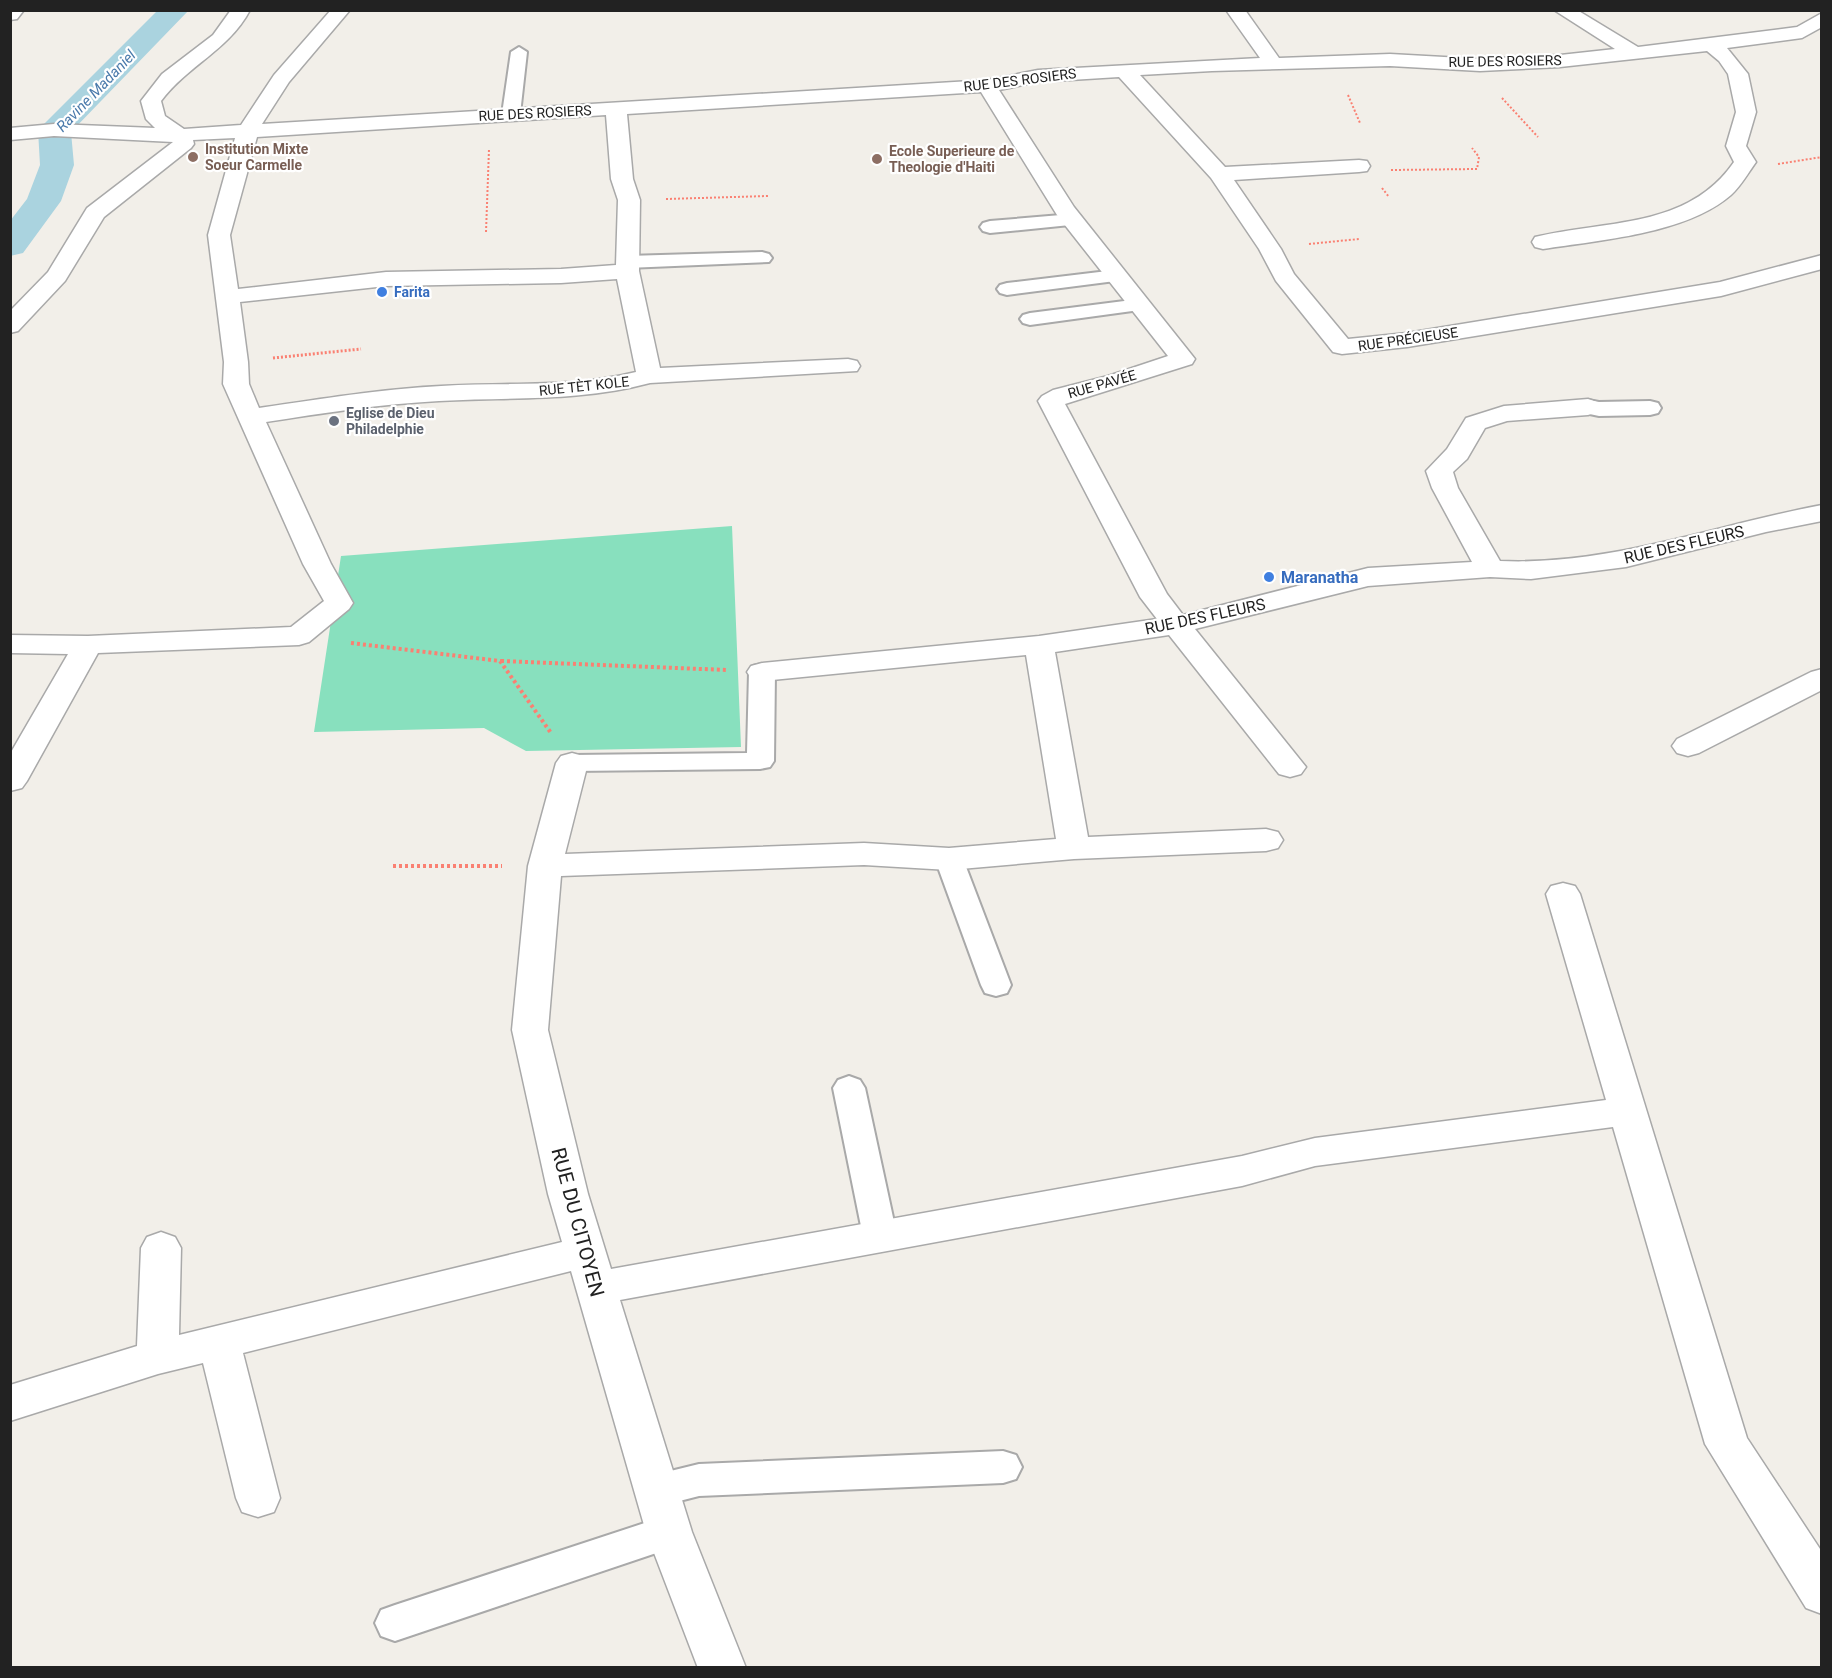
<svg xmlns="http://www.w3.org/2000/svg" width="1832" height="1678" viewBox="0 0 1832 1678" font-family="Roboto,sans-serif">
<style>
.pitch{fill:#88e0be}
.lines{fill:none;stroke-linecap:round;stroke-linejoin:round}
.canal{fill:#aad3df;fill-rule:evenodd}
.service-casing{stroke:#a9a9a9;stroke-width:4}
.minor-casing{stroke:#a9a9a9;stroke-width:3}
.path-far2{stroke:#fa8072;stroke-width:2;stroke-dasharray:2 2;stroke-linecap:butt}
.path-far1{stroke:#fa8072;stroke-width:3;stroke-dasharray:2 2;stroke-linecap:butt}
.path{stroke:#fa8072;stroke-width:4;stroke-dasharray:3 3;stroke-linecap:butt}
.service{fill:#fff;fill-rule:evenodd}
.minor{fill:#fff;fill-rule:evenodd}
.education-dot{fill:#8d6e63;stroke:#fff;stroke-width:2}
.shop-dot{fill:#3f7fe0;stroke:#fff;stroke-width:2}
.worship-dot{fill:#6b7280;stroke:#fff;stroke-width:2}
.labels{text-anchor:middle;stroke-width:4.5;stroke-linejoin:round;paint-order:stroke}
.far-street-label{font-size:14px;fill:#222;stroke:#fff}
.far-education-label{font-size:14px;font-weight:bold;fill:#785e54;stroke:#fff;text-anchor:start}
.far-shop-label{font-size:14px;font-weight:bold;fill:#366cbe;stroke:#fff;text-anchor:start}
.far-worship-label{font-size:14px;font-weight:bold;fill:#5b616d;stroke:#fff;text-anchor:start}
.far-water-label{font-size:15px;font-style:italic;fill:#4a7aab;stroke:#fff}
.street-label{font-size:16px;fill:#222;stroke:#fff}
.shop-label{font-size:16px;font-weight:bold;fill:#366cbe;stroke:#fff;text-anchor:start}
.near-street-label{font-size:20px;fill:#222;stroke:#fff}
</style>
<rect width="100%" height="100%" fill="#f2efe9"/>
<path class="pitch" d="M732,526L741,747L526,751L484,728L314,732L341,556Z"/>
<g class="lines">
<path class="canal" d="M158,10H189L71,132L74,165L61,201L23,253L10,256V221L27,199L40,165L38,130Z"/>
<defs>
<path id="service" d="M519,47L527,52L520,114L517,118H505L502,114L511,52Z
M1073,214L1080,216L1083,220L1080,224L990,233L983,231L980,227L983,223L990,221Z
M762,252L769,254L772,258L769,262L627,268L620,266L617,262L620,258L627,256Z
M1116,270L1123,272L1126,276L1123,280L1007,295L1000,293L997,289L1000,285L1007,283Z
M1140,299L1147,301L1150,305L1147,309L1030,325L1023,323L1020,319L1023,315L1030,313Z
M1588,400L1599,402L1650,401L1658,403L1661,408L1658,413L1650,415L1599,416L1580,412L1577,407L1580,402Z
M762,664L771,666L775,672L774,761L770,767L760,769L572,771L562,769L558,763L562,757L572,755L747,753L749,672L753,666Z
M949,850L959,852L963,859L1011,985L1007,993L996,996L985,993L981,985L935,859L939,852Z
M849,1076L860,1080L865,1088L897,1236L892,1245L880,1249L868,1245L863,1236L833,1088L838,1080Z
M1003,1451L1016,1455L1022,1467L1016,1479L1003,1483L699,1496L656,1507L642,1502L637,1490L642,1478L699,1464Z
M669,1515L683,1520L688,1532L683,1544L395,1641L381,1636L375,1623L381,1610L395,1605Z"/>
<path id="minor" d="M10,10H24L17,19L10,20Z
M231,10H250C229,50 187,66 161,101L165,116L184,129L241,125L274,75L331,10H350L289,82L262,124L987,80L1038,70L1260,58L1226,10H1245L1279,58L1390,54L1480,59L1560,55L1615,49L1554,10H1577L1638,47L1797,27L1822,13V27L1802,38L1727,48L1748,74L1756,112L1746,146L1756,162C1748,173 1741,186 1731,195C1686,234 1600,240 1543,249L1535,247L1532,242L1535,237C1606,220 1688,229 1734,162L1726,146L1736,112L1728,74L1719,61L1707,51L1560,67L1480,71L1390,66L1212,71L1140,75L1225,167L1359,160L1367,161L1370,166L1367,171L1359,172L1234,180L1281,249L1294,274L1348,339L1407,333L1720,282L1822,255V269L1721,296L1407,347L1342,354L1333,352L1276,281L1259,249L1211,178L1119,77L1038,82L999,90L1074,207L1195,359L1192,364L1065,404L1167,594L1183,615L1368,568L1472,562L1432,488L1426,471L1447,449L1466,418L1504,406L1588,399L1597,402L1601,407L1597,412L1588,415L1507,421L1485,428L1467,459L1453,472L1458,488L1500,561C1609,566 1715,525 1822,505V521L1766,532L1626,567L1531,579L1490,577L1368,586L1195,629L1306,767L1301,774L1290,777L1279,774L1169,635L1055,652L1088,837L1266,829L1278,832L1283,840L1278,848L1266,851L1074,859L949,870L864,865L561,876L548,1030L588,1194L611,1269L1242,1156L1315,1138L1606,1100L1546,894L1551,886L1563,883L1575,886L1580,894L1747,1438L1822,1552V1614L1806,1608L1705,1444L1613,1127L1315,1166L1242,1186L620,1300L692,1532L746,1668H698L646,1532L571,1271L243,1353L280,1498L274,1512L258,1517L242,1512L236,1498L203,1363L158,1374L10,1421V1385L137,1346L141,1248L147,1237L161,1232L175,1237L181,1248L179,1335L562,1242L548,1194L512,1030L528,866L556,763L561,756L572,753L583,756L588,763L565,854L864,843L949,848L1056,839L1026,655L762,681L751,678L747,672L751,666L762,663L1039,636L1157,619L1140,597L1038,401L1042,396L1053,390L1108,376L1168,356L1057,215L981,92L627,114L633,179L640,200L639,271L660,368L848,359L857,361L860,366L857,371L650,383C580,402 511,397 439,401C381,404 324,413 266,422L331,564L353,603L349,609L309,642L299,645L98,653L27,781L22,788L10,791V754L68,654L10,653V635L88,636L291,627L324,601L303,564L223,384L224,362L208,235L235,138L193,140L194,144L191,148L104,217L65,281L18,331L10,333V311L48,272L87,208L173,142L54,136L10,140V128L54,124L155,128L146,119L141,101L162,74L213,35ZM606,115L611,179L618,200L616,265L561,269L386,272L238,289L230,235L257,137ZM617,279L636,372C572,388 506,382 441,386C380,389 320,399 259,408L249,384L248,362L240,302L386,286L561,283Z
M1822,669V690L1699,753L1688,756L1677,753L1672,746L1677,739L1811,672Z"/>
</defs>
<use href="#service" class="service-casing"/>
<use href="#minor" class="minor-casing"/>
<path class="path-far2" d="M1348,95L1360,123
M1502,98L1538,137
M1778,164L1822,157
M1391,170L1477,169L1479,157L1472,148
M1382,188L1389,197
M666,199L768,196
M486,232L489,149
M1309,244L1359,239"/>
<path class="path-far1" d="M273,358L361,349"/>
<path class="path" d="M351,643L500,661L551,733
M501,661L727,670
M393,866H502"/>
<use href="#service" class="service"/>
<use href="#minor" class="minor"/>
</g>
<g class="education-dot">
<circle cx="193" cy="157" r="6"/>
<circle cx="877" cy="159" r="6"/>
</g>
<g class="shop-dot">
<circle cx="382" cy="292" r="6"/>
<circle cx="1269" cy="577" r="6"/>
</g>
<circle class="worship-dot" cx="334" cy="421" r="6"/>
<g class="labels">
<g class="far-street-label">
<text transform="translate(1505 61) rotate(-1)" y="5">RUE DES ROSIERS</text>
<text transform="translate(1020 80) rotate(-7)" y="5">RUE DES ROSIERS</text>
<text transform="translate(535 113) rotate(-3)" y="5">RUE DES ROSIERS</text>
<text transform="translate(1408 339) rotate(-8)" y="5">RUE PRÉCIEUSE</text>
<text transform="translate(1102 384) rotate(-16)" y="5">RUE PAVÉE</text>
<text transform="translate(584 386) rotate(-6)" y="5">RUE TÈT KOLE</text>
</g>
<g class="far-education-label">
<text x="205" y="154">Institution Mixte<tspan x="205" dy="16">Soeur Carmelle</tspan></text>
<text x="889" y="156">Ecole Superieure de<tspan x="889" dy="16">Theologie d'Haiti</tspan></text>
</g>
<g class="far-shop-label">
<text x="394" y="297">Farita</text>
</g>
<g class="far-worship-label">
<text x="346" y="418">Eglise de Dieu<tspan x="346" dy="16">Philadelphie</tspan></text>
</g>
<g class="far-water-label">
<text transform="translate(96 91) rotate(-46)" y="5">Ravine Madaniel</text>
</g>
<g class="street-label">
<text transform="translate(1684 544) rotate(-13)" y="6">RUE DES FLEURS</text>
<text transform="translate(1205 616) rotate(-12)" y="6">RUE DES FLEURS</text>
</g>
<g class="shop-label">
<text x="1281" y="583">Maranatha</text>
</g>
<g class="near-street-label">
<text transform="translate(578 1222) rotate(75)" y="7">RUE DU CITOYEN</text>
</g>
</g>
<rect width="1832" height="1678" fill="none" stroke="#222222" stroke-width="24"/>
</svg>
